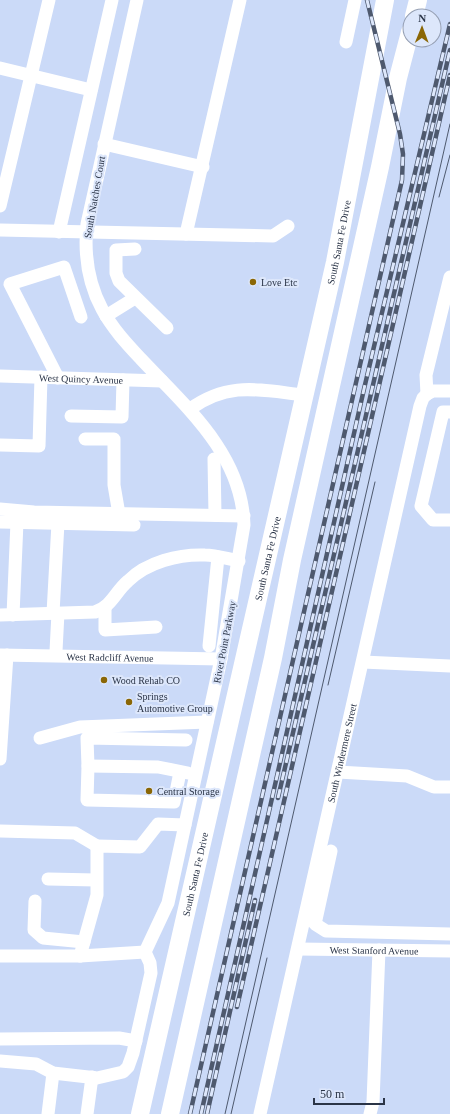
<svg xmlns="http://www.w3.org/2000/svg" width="450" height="1114" viewBox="0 0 450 1114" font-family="'Times New Roman',serif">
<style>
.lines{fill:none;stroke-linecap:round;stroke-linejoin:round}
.minor{stroke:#fff;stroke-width:13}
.highway{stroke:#fff;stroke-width:18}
.tram{stroke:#4e596e;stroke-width:1}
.rail-casing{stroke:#4e596e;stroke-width:4.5}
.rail{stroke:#dde7fb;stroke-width:3;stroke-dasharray:9;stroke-linecap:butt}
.poi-dot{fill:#8a6605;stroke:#dde7fb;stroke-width:1.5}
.labels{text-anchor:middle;stroke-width:4;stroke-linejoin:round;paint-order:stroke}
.street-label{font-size:10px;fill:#2a3447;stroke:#dde7fb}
.poi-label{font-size:10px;fill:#2a3447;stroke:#dde7fb;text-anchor:start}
</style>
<rect width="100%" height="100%" fill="#cbdaf8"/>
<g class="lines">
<g class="minor">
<path d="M137,0L87,224C84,254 88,283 102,309C112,328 127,344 141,359C186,407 242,454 244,525L221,659L168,903L145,952"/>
<path d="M346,42L355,0"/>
<path d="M0,68L91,90"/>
<path d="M104,144L203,167"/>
<path d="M0,206L49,0"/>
<path d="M0,230L273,236L288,226"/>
<path d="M59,232L112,0"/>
<path d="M186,234L240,0"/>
<path d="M135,249L116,250V273L119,281L167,328"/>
<path d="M106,316L135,298"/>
<path id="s1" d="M0,376L162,381"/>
<path d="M58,378L10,284L64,267L81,317"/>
<path d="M427,394L426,375L450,277"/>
<path d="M427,394L433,391H450"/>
<path d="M190,409C229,381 259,390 304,395"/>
<path d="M450,412H443L421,506L433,520H450"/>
<path d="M71,416L122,417L123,380"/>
<path d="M85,439H114V485L119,514"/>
<path d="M0,445L39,446L41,377"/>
<path d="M214,459L215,515"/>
<path d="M0,509L34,512L244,516"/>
<path d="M0,522L134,525"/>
<path d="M105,608V630L156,627"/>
<path d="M53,613L58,523"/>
<path d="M0,615L95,612C112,606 115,592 128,581C147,562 179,554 205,555C216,555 228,559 239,561"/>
<path d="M13,615L17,522"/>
<path d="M209,646L218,557"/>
<path d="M56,651L58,613"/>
<path id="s2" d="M0,655L221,659"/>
<path d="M363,662L450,666"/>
<path d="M40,738L80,727L207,722"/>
<path d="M0,759L7,655"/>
<path d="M88,766L158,767L188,773"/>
<path d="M180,772L174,802L87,800L88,766L87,738L186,740"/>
<path d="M338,772L407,776L434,787H450"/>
<path d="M0,831L75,833L97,846"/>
<path d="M331,851L315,924L326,931L450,934"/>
<path d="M48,879L96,880"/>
<path d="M35,901L34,930L43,938L84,942"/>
<path id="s3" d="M298,949L450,951"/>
<path d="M0,956H80L145,952"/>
<path d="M80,956L97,895V846L140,847L158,824L185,825"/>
<path d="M0,1039L119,1038L136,1041"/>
<path d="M0,1061L36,1064L53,1073L97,1078L123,1072L128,1067L133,1053L151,973L150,963L145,952"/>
<path d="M48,1114L53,1073"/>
<path d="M87,1114L92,1077"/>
<path id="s4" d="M260,1114L420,406L423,398L427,394"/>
<path d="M370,1114L373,1102L379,950"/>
</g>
<g class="highway">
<path d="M414,16L418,0"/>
<path id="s5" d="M140,1114L335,262L385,0"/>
<path d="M170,1114L273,658L292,560L380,167L398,78L410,32"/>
</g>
<path class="tram" d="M439,197L450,155
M328,685L375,482
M225,1114L450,124
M231,1114L267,958"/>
<defs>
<path id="rail" d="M278,798L450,50
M237,1007L450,75
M190,1114L402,180L403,154L400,134L367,0
M201,1114L364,389L450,24
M207,1114L255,900"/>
</defs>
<use href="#rail" class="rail-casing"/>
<use href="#rail" class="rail"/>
</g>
<g class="poi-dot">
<circle cx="253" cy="282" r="4"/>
<circle cx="104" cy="680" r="4"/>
<circle cx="129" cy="702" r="4"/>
<circle cx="149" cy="791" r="4"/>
</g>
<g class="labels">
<g class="street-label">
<text transform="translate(94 197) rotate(-80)" y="4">South Natches Court</text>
<text dy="4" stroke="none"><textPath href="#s5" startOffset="894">South Santa Fe Drive</textPath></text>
<text dy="4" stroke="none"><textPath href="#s1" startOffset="81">West Quincy Avenue</textPath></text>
<text dy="4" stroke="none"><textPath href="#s5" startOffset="570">South Santa Fe Drive</textPath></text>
<text transform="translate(224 642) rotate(-79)" y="4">River Point Parkway</text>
<text dy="4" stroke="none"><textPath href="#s2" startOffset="110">West Radcliff Avenue</textPath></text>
<text dy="4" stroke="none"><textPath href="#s4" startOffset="370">South Windermere Street</textPath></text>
<text dy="4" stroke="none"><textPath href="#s5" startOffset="246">South Santa Fe Drive</textPath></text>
<text dy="4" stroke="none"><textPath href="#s3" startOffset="76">West Stanford Avenue</textPath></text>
</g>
<g class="poi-label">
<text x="261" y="286">Love Etc</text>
<text x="112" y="684">Wood Rehab CO</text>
<text x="137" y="700">Springs<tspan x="137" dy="12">Automotive Group</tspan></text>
<text x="157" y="795">Central Storage</text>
</g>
</g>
<g transform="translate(422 28) rotate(1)"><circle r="19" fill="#dde7fb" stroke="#959fb3"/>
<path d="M0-3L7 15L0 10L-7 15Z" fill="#8a6605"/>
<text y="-6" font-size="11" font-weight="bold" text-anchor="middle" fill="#2a3447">N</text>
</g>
<path d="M314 1098v6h70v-6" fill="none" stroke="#2a3447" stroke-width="2"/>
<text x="320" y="1098" font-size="12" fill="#2a3447" stroke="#dde7fb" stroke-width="3" paint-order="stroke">50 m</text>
</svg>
